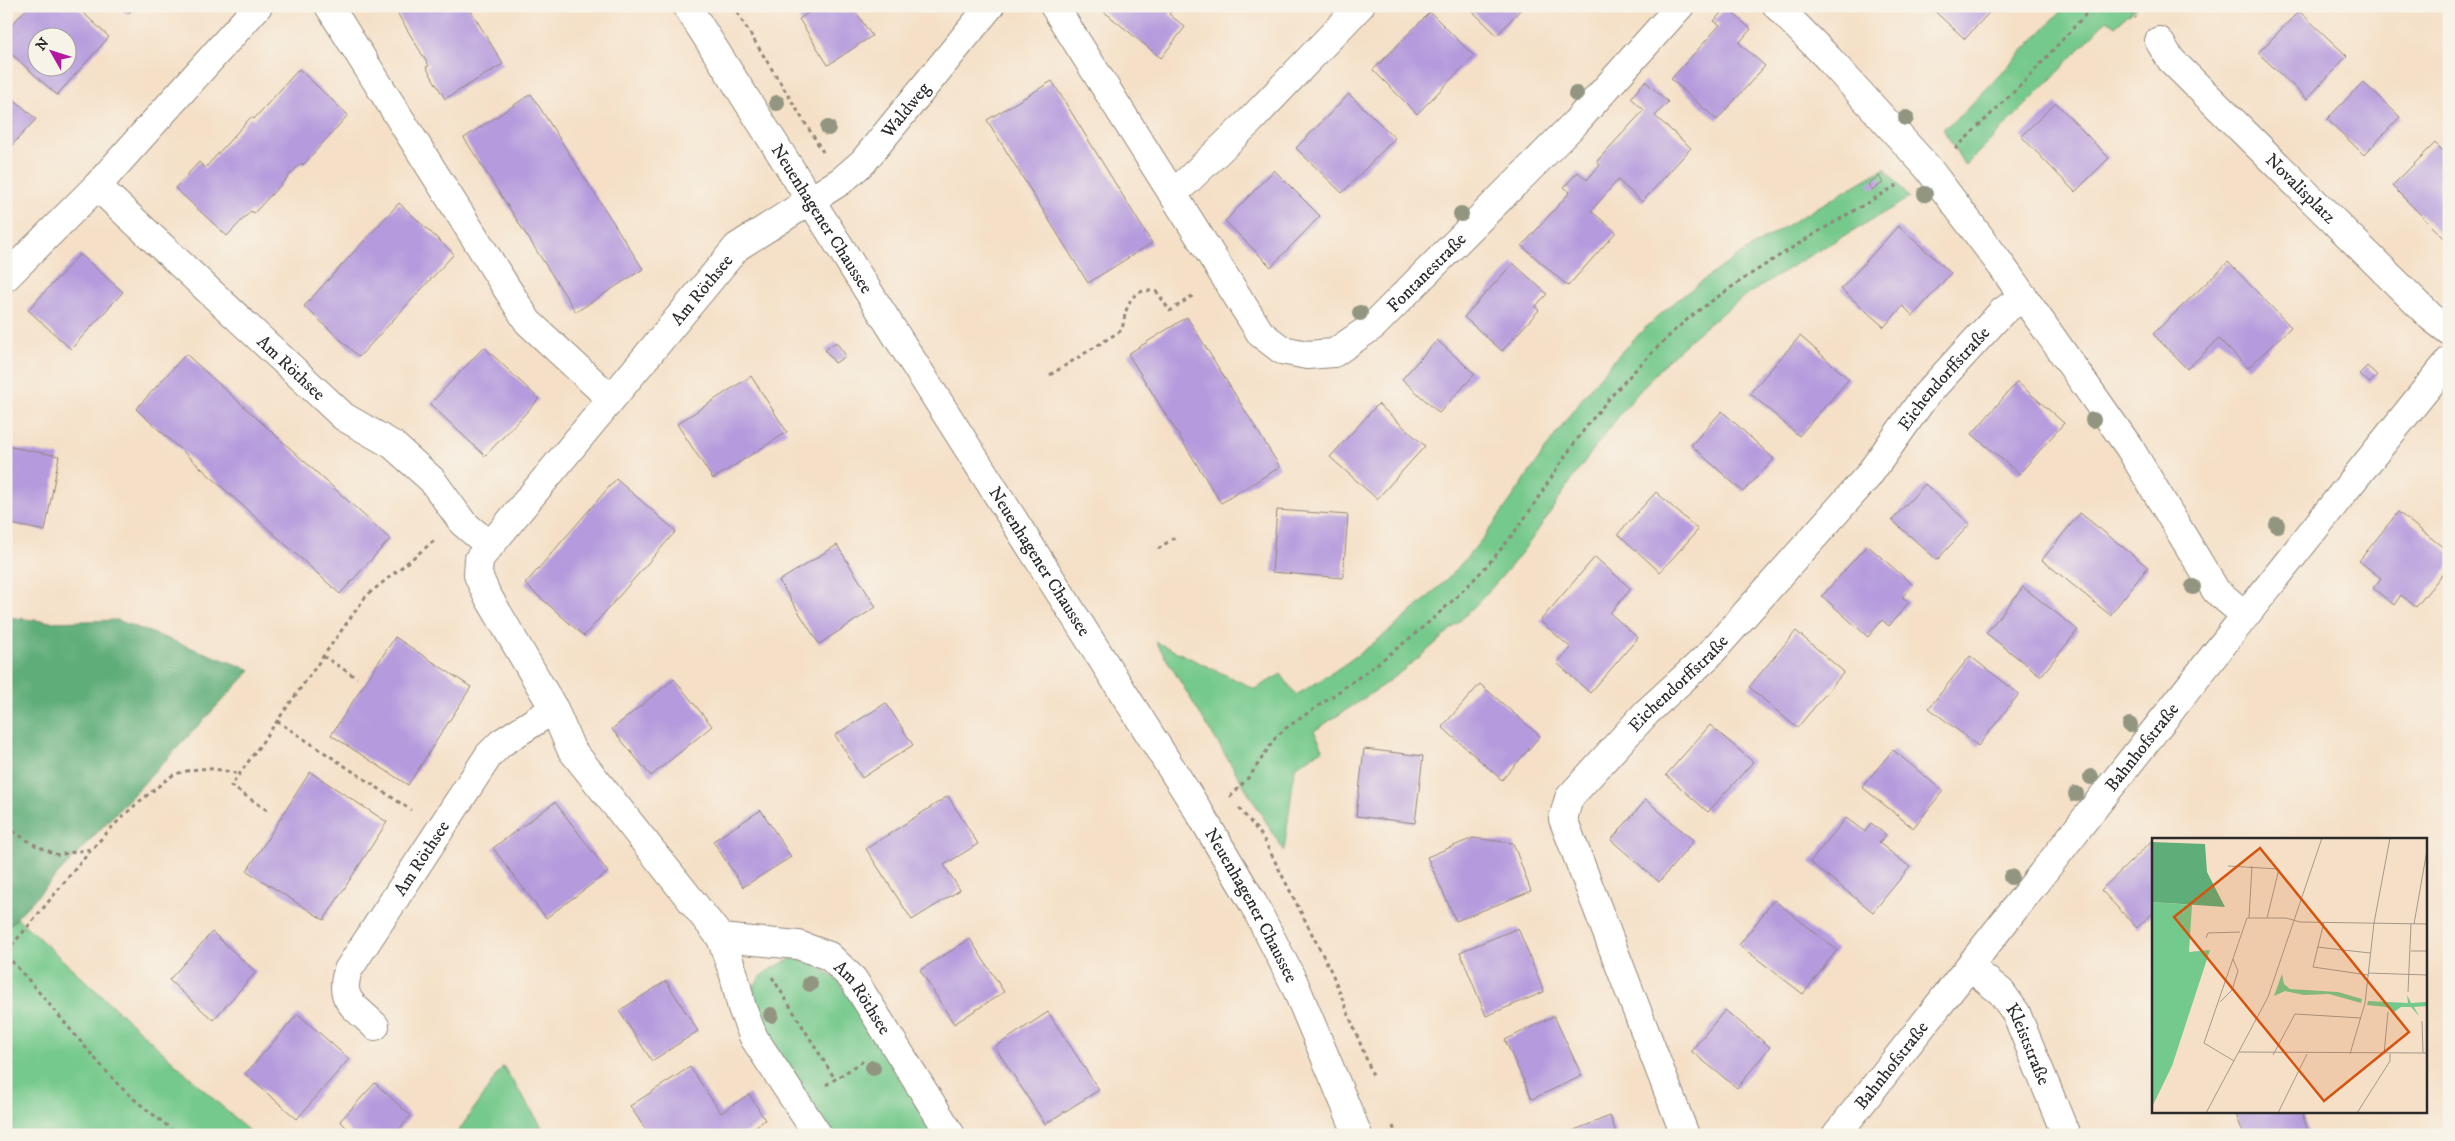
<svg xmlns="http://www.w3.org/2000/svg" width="2455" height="1141" viewBox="0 0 2455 1141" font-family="'IM FELL DW Pica',serif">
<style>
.green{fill:#74c98c;stroke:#507a5c}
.forest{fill:#5fad78;stroke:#456c52}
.building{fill:#b59bdd;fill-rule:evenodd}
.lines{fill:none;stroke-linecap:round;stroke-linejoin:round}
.street-casing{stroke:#908679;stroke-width:30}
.secondary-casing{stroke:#908679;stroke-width:30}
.path{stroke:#908679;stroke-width:3;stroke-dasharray:4 4;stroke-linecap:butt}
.street{stroke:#fff;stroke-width:28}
.secondary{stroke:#fff;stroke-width:28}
.tree{fill:#929681}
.labels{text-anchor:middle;stroke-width:5;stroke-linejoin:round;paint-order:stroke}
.street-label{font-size:18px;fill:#2b2b2b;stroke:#f7f3e8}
.inset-road{fill:none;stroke:#a49889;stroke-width:1}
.view{fill:#d5540f;fill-opacity:0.15;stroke:#d5540f;stroke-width:2.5}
.inset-edge{fill:none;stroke:#2b2b2b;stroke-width:2.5}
</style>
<rect width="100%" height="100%" fill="#f7f3e8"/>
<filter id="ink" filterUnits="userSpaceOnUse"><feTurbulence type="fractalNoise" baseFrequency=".02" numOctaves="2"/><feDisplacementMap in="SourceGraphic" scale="10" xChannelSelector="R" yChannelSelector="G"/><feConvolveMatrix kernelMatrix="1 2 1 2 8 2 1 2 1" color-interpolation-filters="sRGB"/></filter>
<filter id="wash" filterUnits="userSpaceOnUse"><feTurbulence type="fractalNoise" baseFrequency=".0096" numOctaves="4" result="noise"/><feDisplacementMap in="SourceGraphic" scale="20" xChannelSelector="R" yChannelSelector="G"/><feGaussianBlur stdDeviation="1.12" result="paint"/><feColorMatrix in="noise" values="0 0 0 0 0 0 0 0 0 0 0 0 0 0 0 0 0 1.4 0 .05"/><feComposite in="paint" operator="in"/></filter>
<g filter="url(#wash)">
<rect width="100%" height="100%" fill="#f5e0c7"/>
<path class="green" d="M2066,6H2138L2115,26L2107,20L2035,96L1965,166L1943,129L1962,114Z
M1885,168L1909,198C1827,247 1735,292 1667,361C1637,392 1610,426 1585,461C1559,497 1538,534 1510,567C1478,605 1441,641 1402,671C1374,693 1344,711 1314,731L1323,749L1295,767L1284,851L1156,642L1255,689L1281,674L1296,695C1362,657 1436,598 1483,538C1532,474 1571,403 1628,345C1701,270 1795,221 1885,168Z
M17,918L253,1135H6V929Z
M794,958L815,964L839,981L935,1135H833C816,1109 748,1017 753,990C757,973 780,964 794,958Z
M503,1066L547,1135H456Z"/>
<path class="forest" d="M6,617L52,622L117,620L251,670L6,929Z"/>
<g id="blocks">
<path class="building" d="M29,6H76L109,37L57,95L6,49V31ZM38,38H68V68H38Z
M119,6H135L128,14Z
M393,6H468L503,64L445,99L426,67L429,66Z
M819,6H852L872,36L828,65L799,19Z
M1097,6H1175L1169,14L1185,27L1161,58Z
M1467,6H1524L1497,35Z
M1929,6H1995L1965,39Z
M1726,7L1751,29L1739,43L1765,66L1717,120L1671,79L1720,25L1714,21Z
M2299,11L2347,56L2307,99L2258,53Z
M1430,12L1474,56L1417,114L1373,70Z
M299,69L348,115L303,165L301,163L254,213L251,211L227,236L175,188L199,162L205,168L251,117L254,119Z
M1052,81L1152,243L1088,283L987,120Z
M1645,81L1668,102L1655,116L1691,148L1642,202L1618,180L1591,211L1616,232L1568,286L1522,246L1570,192L1564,187L1578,172L1587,180L1600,165L1597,161L1644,110L1631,98Z
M2363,82L2400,117L2364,155L2327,119Z
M6,92L36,119L6,152Z
M531,94L643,269L576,312L464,138Z
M1349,94L1395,138L1342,193L1296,148Z
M2056,103L2109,158L2075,192L2021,136Z
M2435,143L2449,157V237L2446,240L2392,186Z
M1274,170L1320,216L1271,267L1225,221Z
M1879,176L1883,183L1872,190L1868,184Z
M399,203L454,254L359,357L304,306Z
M1898,226L1951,273L1913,316L1903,306L1884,327L1841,289Z
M80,254L123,292L71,349L28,310Z
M2228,262L2291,327L2248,368L2219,339L2187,369L2153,334Z
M1513,263L1547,294L1535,307L1539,310L1502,351L1464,317Z
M1187,317L1280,467L1221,503L1128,354Z
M1800,336L1849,379L1799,436L1750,393Z
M1437,340L1475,374L1439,413L1402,379Z
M836,342L846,356L835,363L825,350Z
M484,347L539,399L485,456L430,404Z
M186,354L390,539L340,594L136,409Z
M2367,366L2377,375L2370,383L2359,374Z
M751,376L787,432L713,479L677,424Z
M2017,382L2064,423L2019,474L1972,434Z
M1378,404L1425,446L1377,499L1330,457Z
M1722,411L1774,459L1743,492L1691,445Z
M6,446L59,456L45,531L6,523Z
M616,479L676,531L584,636L525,584Z
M1925,484L1970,524L1937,560L1892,520Z
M1656,492L1698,530L1660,572L1618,534Z
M1277,510L1348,515L1343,578L1272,572Z
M2398,512L2449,552V566L2416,607L2401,595L2394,605L2373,588L2381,578L2359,561Z
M2080,513L2148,567L2110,615L2042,560Z
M837,545L876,607L819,644L779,581Z
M1867,545L1913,585L1902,597L1909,602L1889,626L1882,620L1868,637L1822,596Z
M1595,557L1631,589L1610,613L1638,638L1590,693L1557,663L1571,648L1540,621Z
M2023,587L2078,630L2041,676L1986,633Z
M1796,631L1844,672L1797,728L1749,687Z
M395,637L471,687L408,785L331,735Z
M1970,656L2019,694L1978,746L1929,708Z
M674,679L712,726L651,776L612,729Z
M1480,684L1540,736L1502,780L1442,727Z
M886,703L913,745L862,778L835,735Z
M1710,725L1753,762L1708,812L1666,775Z
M1364,749L1423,756L1415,823L1356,816Z
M1893,750L1943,791L1913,828L1862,787Z
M310,772L387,822L324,920L247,871Z
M948,796L978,844L944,865L960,890L912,920L866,849Z
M1646,800L1694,841L1659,882L1611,840Z
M555,802L608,872L546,918L493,848Z
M761,810L791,857L743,887L713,841Z
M1846,818L1865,832L1871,823L1886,835L1879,843L1910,867L1873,912L1810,862Z
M1473,838L1513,843L1531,891L1456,921L1427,857Z
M2154,839V912L2137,928L2101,890Z
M1774,900L1837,950L1803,994L1739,945Z
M1518,928L1544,992L1486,1016L1460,952Z
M212,932L256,972L213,1020L169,980Z
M970,939L1004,992L954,1024L920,970Z
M666,981L698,1031L652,1061L619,1011Z
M1725,1010L1770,1047L1737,1088L1691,1051Z
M1048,1012L1099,1090L1045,1124L995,1047Z
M298,1014L349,1059L297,1119L245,1074Z
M1554,1016L1582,1076L1532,1099L1505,1040Z
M690,1067L721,1113L749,1094L765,1120L743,1135H649L630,1106Z
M375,1083L411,1116L394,1135H354L340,1121Z
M2235,1112H2301L2310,1135H2244Z
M1610,1116L1617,1135H1562Z"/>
</g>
</g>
<g filter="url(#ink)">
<use href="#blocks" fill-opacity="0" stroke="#908679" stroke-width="1"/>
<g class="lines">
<defs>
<g id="street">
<path d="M329,6L528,322L611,399"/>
<path id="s1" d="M1054,6L1261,334L1282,350L1307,355L1334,353L1373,326L1575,123L1680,6"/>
<path d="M1777,6L1828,58L1928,168L2001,265L2129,447L2216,591L2244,614"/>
<path id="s2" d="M2159,41L2171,60L2432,318L2449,331"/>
<path id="s3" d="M97,186L344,417L393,445L432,480L463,523L489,545"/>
<path d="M1172,193L1184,184L1250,121L1360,6"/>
<path d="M6,277L97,186L258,6"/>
<path id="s4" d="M721,938L798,945L829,956L853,979L951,1135"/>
<path id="s5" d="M1970,967L2001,992L2016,1013L2066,1135"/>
<path id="s6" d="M375,1026C354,1005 338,1001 348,970L489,755L501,743L554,709"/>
<path id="s7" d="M818,1135L754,1038L742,1008L734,975L721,938L571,749L554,709L486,593L478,575L479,559L737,247L841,181L863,162L990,6"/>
<path id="s8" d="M1685,1135L1563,819L1569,798L1647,712L1708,656L1868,476L1925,396L2002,312L2023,297"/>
<path id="s9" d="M1836,1135C2041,877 2242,616 2449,361"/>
</g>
<g id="secondary">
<path id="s10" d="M687,6L1201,815L1253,903L1294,983L1358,1135"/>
</g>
</defs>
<use href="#street" class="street-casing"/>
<use href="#secondary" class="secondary-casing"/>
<path class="path" d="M733,6L823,152
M2124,6L2136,18
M1955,149L2025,81L2093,6
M1050,375L1122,330C1126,309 1129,285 1157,292L1170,311L1195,294
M1158,549L1175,537
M323,656L357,678
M277,721L411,810
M1230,797L1250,776L1276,737L1286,728C1368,672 1451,615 1513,534C1534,507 1551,476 1571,448C1599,407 1634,370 1670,335C1690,315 1715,299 1739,282C1791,247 1845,216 1899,184
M1239,808L1262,836L1332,973L1374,1078
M267,810L231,786L366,596L435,540
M6,827L35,845L58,855L91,849
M6,951C56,898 95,834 154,790C160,785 168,777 176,774C201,766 214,768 239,774
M6,955C44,996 77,1039 114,1080C133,1101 157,1116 178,1135
M772,977L835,1079
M826,1085L865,1060
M1393,1126L1396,1135"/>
<use href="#street" class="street"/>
<use href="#secondary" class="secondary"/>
</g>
<g class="tree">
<circle cx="1576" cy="94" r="8"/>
<circle cx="777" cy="103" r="8"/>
<circle cx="1906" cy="118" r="8"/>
<circle cx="828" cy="128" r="8"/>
<circle cx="1925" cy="194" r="8"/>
<circle cx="1461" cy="214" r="8"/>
<circle cx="1360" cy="313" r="8"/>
<circle cx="2093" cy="420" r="8"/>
<circle cx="2277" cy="525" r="8"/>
<circle cx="2193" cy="587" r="8"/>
<circle cx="2130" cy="725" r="8"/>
<circle cx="2091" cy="777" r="8"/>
<circle cx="2076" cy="794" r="8"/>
<circle cx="2011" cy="877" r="8"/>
<circle cx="810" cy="984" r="8"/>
<circle cx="771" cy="1015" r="8"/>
<circle cx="873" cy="1068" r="8"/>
</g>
</g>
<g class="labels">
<g class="street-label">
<text dy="6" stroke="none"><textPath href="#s7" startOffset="1301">Waldweg</textPath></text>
<text dy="6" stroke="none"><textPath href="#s2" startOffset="205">Novalisplatz</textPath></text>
<text dy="6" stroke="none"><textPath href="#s10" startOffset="252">Neuenhagener Chaussee</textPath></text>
<text dy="6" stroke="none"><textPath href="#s1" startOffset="590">Fontanestraße</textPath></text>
<text dy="6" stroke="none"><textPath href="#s7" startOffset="1026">Am Röthsee</textPath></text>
<text dy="6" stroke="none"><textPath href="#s3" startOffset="266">Am Röthsee</textPath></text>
<text dy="6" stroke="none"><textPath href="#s8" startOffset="924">Eichendorffstraße</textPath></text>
<text dy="6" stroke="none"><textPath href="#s10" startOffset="658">Neuenhagener Chaussee</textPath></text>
<text dy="6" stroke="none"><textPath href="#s8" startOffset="519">Eichendorffstraße</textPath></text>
<text dy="6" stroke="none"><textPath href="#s9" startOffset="494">Bahnhofstraße</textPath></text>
<text dy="6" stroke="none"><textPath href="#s6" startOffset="202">Am Röthsee</textPath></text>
<text dy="6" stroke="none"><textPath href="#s10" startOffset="1062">Neuenhagener Chaussee</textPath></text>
<text dy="6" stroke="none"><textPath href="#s4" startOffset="164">Am Röthsee</textPath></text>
<text dy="6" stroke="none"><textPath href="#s5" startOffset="99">Kleiststraße</textPath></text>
<text dy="6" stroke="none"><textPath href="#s9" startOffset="89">Bahnhofstraße</textPath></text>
</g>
</g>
<g transform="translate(2152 838)">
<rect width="275" height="275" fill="#f5e0c7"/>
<path d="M0,64L40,67L37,114L58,112L20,228L0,269ZM130,136L132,146L138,151L186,154L210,161L209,165L177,156L152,157L133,153L122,158ZM255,157L259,165L275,164V168L262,169L267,178L259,169H249L242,174L234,169L215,167L216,163L256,165Z" fill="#74c98c"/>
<path d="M0,4L53,6L55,34L73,69L0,64Z" fill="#5fad78"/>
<path class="inset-road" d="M76,28L127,31L115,80M97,80L100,28M172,84L161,129L216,137M262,86L275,12M54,100L56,95L88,94M165,109L218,115M259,113H275M216,135L275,137M256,154L259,86M68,164L80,152L86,133L81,121M270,183L271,215M87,214L275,215M198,216L213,165L222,85L238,0M232,216L236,174M121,217L143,176L209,180M82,223L52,205L95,80H134L148,84L275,86M54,275L116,159L170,0M126,275L155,216M205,275L238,223V216"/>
<path class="view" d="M108,10L257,194L172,263L22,79Z"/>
<rect width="275" height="275" class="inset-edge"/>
</g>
<rect width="2455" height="1141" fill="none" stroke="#f7f3e8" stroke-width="25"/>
<g transform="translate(52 52) rotate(309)"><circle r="24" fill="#f7f3e8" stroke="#a5a39c"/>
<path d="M0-4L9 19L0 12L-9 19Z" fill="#b5179e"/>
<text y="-8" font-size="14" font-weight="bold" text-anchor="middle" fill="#2b2b2b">N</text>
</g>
</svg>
